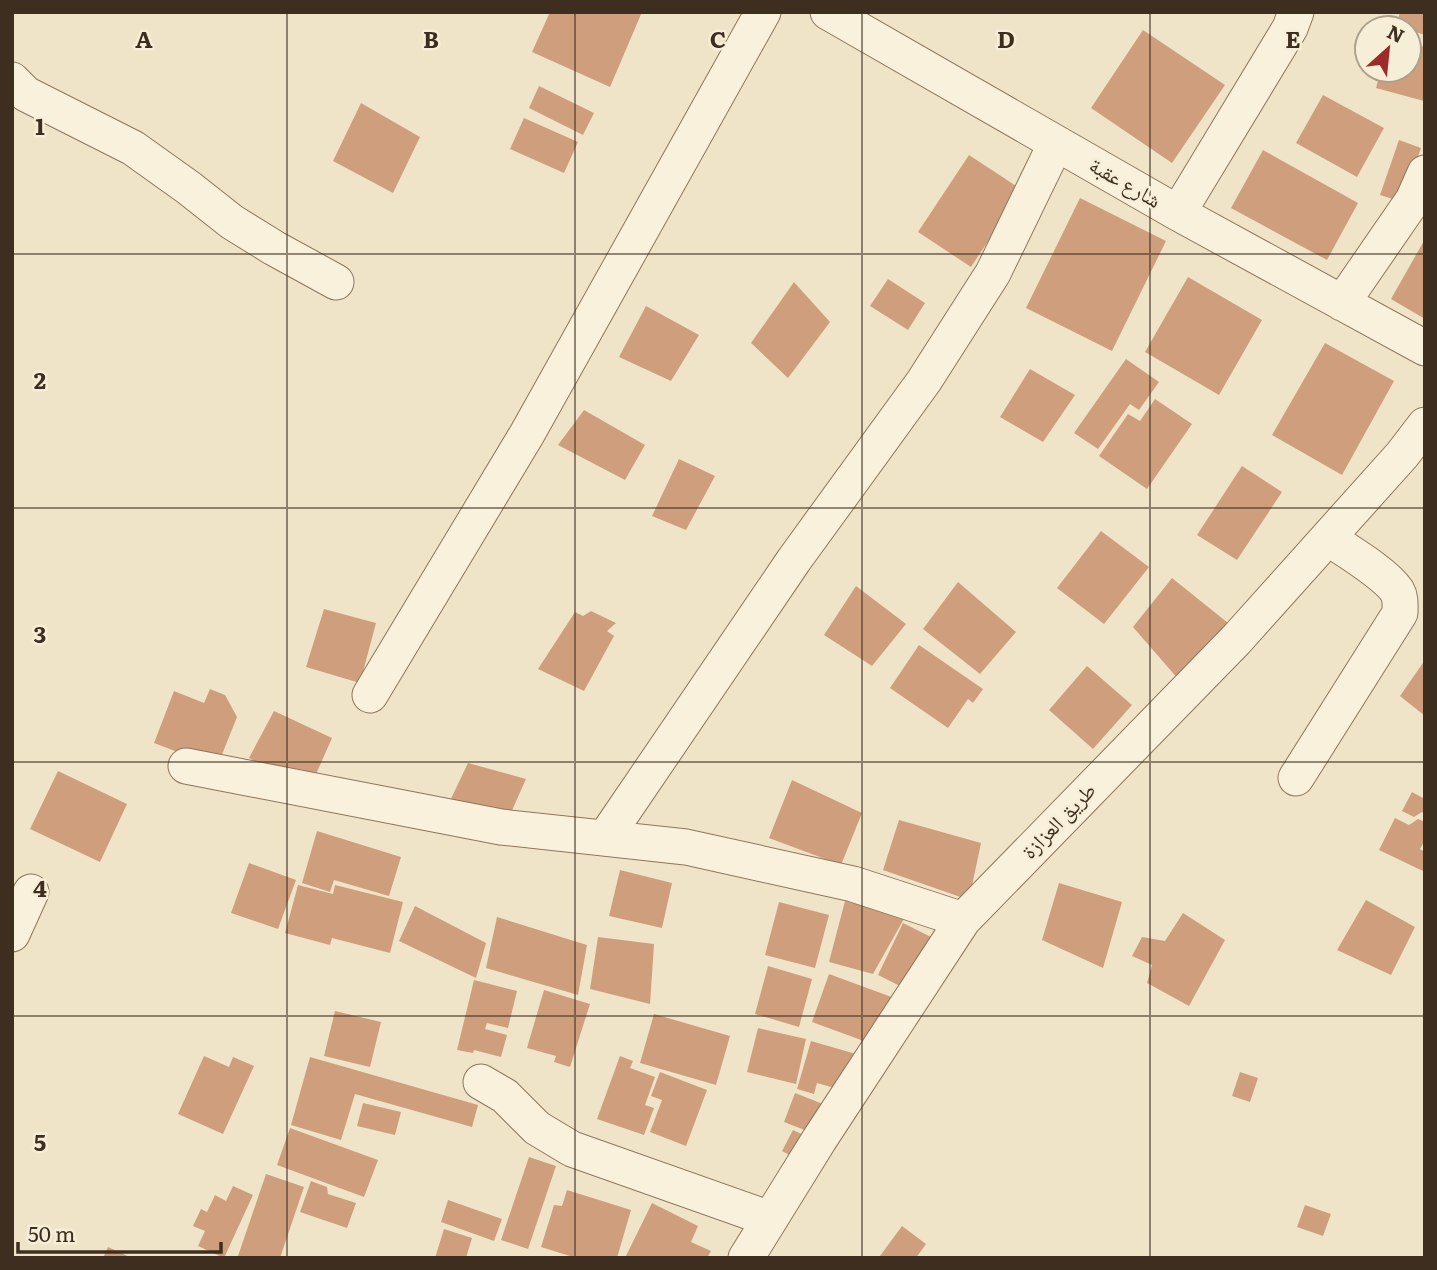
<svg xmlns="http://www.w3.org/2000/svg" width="1437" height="1270" viewBox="0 0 1437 1270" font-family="Literata,'Noto Naskh Arabic',serif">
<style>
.building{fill:#cf9f7d}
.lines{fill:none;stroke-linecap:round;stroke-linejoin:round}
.minor-casing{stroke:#8d765c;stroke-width:37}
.minor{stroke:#faf1dc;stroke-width:35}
.grid{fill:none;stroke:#3d2e20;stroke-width:2;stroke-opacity:0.55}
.labels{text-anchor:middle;stroke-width:5;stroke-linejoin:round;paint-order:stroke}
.street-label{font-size:21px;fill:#3d2e20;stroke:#f7eed8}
.grid-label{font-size:23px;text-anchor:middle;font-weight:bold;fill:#3d2e20;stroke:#f7eed8;stroke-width:5;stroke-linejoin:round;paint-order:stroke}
</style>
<rect width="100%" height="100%" fill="#f0e4c8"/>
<path class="building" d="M550,12H642L610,87L532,52Z
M1400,12H1425V35L1409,30V28L1396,27Z
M1143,30L1225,85L1172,163L1091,108Z
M1409,43L1425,47L1424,101L1376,88L1381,70H1409Z
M539,86L594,113L583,135L529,108Z
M1323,95L1384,128L1357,177L1296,143Z
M361,103L420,137L393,193L333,161Z
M524,118L578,142L564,173L510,149Z
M1399,140L1421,148L1402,202L1380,195Z
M1263,150L1358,203L1327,260L1231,208Z
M969,155L1022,190L971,267L918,232Z
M1080,198L1166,241L1112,351L1026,308Z
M1425,239V319L1391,299Z
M1188,277L1262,320L1219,395L1145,352Z
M888,279L925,303L908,330L870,306Z
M794,282L830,322L788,378L751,343Z
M646,306L699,335L671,381L619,357Z
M1325,343L1394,381L1342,475L1272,435Z
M1126,359L1159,382L1139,410L1130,404L1098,449L1074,433Z
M1030,369L1075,395L1043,442L1000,417Z
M1155,399L1192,424L1147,489L1099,456L1128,414L1140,421Z
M584,410L645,445L625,480L558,445Z
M679,459L715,476L686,530L652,516Z
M1242,466L1282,492L1237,560L1197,535Z
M1101,531L1149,567L1104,624L1057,588Z
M1172,578L1233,627L1179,680L1133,627Z
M958,582L1016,632L980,674L923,629Z
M856,586L906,624L872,666L824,635Z
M324,609L376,623L360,683L306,667Z
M591,611L616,623L607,631L614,636L584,691L538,669L575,612L583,616Z
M919,645L983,689L973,703L968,699L948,728L890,688Z
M1425,660V716L1400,696Z
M1087,666L1132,705L1093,749L1049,710Z
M210,689L225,695L237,717L217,767L154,743L174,691L204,703Z
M274,711L332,738L309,790L249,758Z
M468,763L526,779L509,817L448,805Z
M58,771L127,804L100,862L30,829Z
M792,780L862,813L841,865L769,838Z
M1412,792L1425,799V814L1422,812L1414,817L1402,811Z
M1395,818L1409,825L1418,819L1425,822V840L1420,849L1425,852V872L1379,850Z
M899,820L981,843L969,900L883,870Z
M317,831L401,857L389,896L334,880L330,892L302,883Z
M249,863L296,880L278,929L231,913Z
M620,870L672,883L662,928L609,916Z
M1059,883L1122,902L1103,968L1042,940Z
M298,885L333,894L335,885L403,902L390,953L332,938L330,945L285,933Z
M1366,900L1415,927L1391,975L1337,950Z
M845,901L905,917L873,974L829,962Z
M779,902L829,915L815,968L765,955Z
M415,906L486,943L476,978L399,941Z
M1183,913L1225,940L1189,1006L1147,983L1152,965L1132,956L1142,937L1165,941Z
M497,917L587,945L578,995L486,968Z
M903,923L937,940L912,992L878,975Z
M598,937L654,944L650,1004L590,989Z
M768,966L812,979L799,1027L755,1014Z
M829,974L897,999L880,1047L812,1022Z
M474,980L517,991L508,1028L487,1023L485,1029L507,1035L501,1057L474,1050L473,1053L457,1050Z
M544,990L590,1004L570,1067L554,1062L556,1056L527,1048Z
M335,1011L381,1022L370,1067L324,1056Z
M654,1014L730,1036L716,1085L640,1063Z
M758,1028L806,1039L796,1084L747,1072Z
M811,1041L856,1054L845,1091L817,1083L814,1094L797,1089Z
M204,1056L229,1067L233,1057L254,1066L223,1134L178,1114Z
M620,1056L633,1061L630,1068L655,1077L645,1105L654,1108L644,1135L597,1119Z
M310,1057L478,1105L472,1127L355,1094L341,1140L291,1125Z
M660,1072L707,1090L686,1146L650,1132L662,1100L651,1096Z
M1240,1072L1258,1078L1250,1102L1232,1096Z
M795,1093L823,1104L828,1093L839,1097L815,1134L784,1122Z
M363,1103L401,1112L395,1135L357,1126Z
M290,1128L378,1160L364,1197L277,1165Z
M793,1130L812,1139L801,1161L782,1151Z
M529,1157L556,1166L528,1249L501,1240Z
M266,1174L304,1187L280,1258H243L238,1256Z
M311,1181L327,1187L328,1194L356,1203L347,1228L300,1212Z
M233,1186L253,1195L224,1258L198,1246L205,1231L193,1226L201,1209L207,1212L215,1195L226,1201Z
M567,1190L631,1210L617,1258H576L541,1247L554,1205L562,1206Z
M448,1200L502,1219L494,1241L441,1222Z
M652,1203L698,1226L691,1242L711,1251L707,1258H625Z
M1305,1205L1331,1214L1323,1236L1297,1227Z
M902,1226L926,1244L916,1258H883L880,1256Z
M444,1229L472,1238L466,1258H435Z
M108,1247L132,1258H103Z"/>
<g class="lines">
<defs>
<path id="minor" d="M828,12L1178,213L1425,348
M12,80L26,94L133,148L189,188L232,222L274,248L336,282
M1178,213L1290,28L1296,12
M1342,303L1413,200L1425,173
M370,695L527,434L763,12
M186,766L501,827L686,847L853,884L963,920
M1296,778L1400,613C1400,605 1401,598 1397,591C1385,573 1347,551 1328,538
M605,838L794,560L924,381L993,273L1056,143
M12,934L31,892
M481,1082L505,1096L537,1128L572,1149L770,1219
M746,1258L819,1140L963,920L1236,640L1402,455L1425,425"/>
</defs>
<use href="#minor" class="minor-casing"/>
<use href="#minor" class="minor"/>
</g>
<path class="grid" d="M287,12V1258M575,12V1258M862,12V1258M1150,12V1258M12,254H1425M12,508H1425M12,762H1425M12,1016H1425"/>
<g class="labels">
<g class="street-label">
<text transform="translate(1125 183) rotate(30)" y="7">شارع عقبة</text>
<text transform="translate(1059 821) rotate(-46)" y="7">طريق العزازة</text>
</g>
</g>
<g class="grid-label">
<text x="144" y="48">A</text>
<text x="431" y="48">B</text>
<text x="718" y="48">C</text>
<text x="1006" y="48">D</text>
<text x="1293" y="48">E</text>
<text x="40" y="135">1</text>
<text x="40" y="389">2</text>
<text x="40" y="643">3</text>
<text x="40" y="897">4</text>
<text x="40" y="1151">5</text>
</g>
<rect width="1437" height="1270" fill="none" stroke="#3d2e20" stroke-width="28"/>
<g transform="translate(1388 49) rotate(27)"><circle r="33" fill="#f7eed8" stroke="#ada18e" stroke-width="2"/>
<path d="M0-5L12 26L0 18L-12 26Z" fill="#9e2a2b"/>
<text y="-10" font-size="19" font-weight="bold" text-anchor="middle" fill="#3d2e20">N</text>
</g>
<path d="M18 1242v10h203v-10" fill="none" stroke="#3d2e20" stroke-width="3.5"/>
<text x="28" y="1242" font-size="21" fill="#3d2e20" stroke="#f7eed8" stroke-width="5" paint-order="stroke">50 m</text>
</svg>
